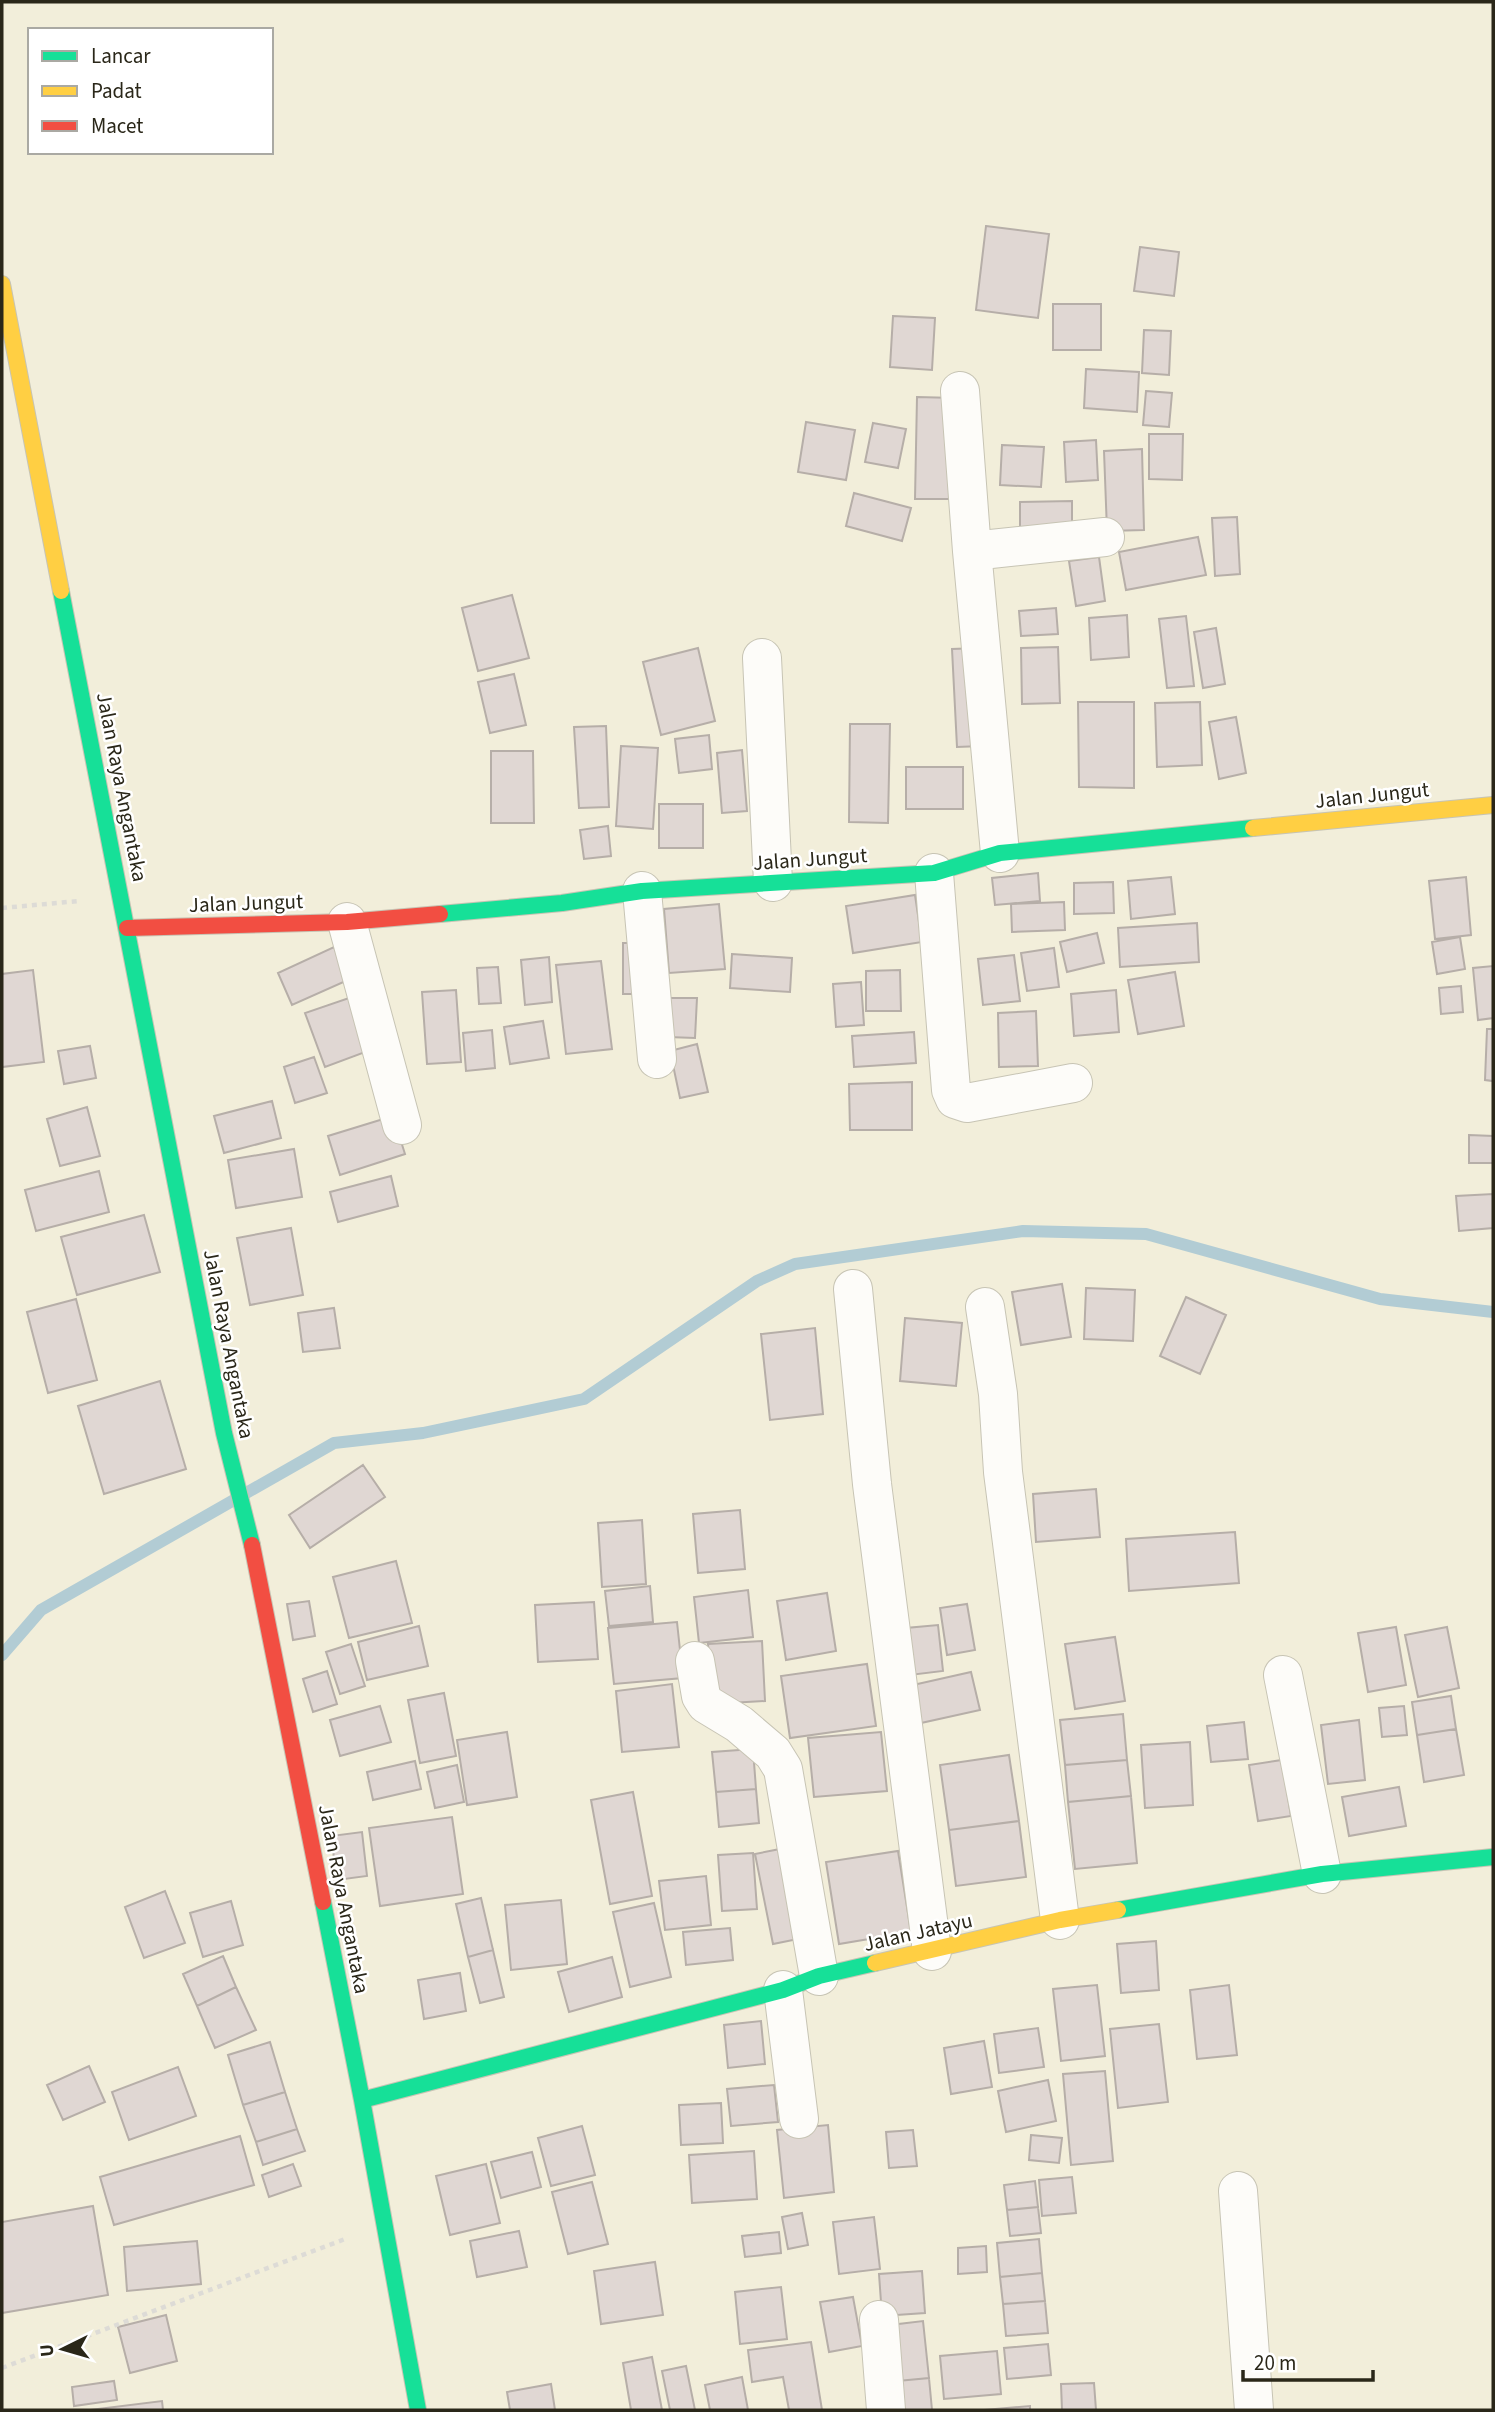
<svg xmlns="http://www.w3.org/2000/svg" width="1495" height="2412" viewBox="0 0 1495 2412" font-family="'Source Sans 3',sans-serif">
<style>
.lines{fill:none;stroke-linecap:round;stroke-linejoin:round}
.stream{stroke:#b2ccd4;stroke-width:12}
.building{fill:#e0d7d3;stroke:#b6aea8;stroke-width:2}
.street-casing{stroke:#c7c4b4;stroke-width:40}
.fast-casing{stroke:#c7c4b4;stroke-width:18}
.slow-casing{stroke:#c7c4b4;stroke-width:18}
.jam-casing{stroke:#c7c4b4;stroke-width:18}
.path{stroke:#dddbd6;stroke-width:4.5;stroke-dasharray:5 5;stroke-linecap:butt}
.street{stroke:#fdfcf9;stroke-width:38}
.fast{stroke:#16e098;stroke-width:16}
.slow{stroke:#ffcf43;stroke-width:16}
.jam{stroke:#f24e42;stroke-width:16}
.labels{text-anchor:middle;stroke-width:5;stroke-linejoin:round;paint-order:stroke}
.street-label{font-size:21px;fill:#2a2719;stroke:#fff}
</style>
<rect width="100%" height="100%" fill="#f2eeda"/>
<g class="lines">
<path class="stream" d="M2,1655L41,1610L334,1443L423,1433L584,1399L757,1281L795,1264L1023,1231L1146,1234L1380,1299L1493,1312"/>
</g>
<path class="building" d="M986,226L1049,234L1038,318L976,310Z
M1140,247L1179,252L1174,296L1134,291Z
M1053,304H1101V350H1053Z
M893,316L935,318L932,370L890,367Z
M1144,330L1171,331L1169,375L1142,373Z
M1086,369L1139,372L1137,412L1084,408Z
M1146,391L1172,393L1169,427L1143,425Z
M917,397L955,398L952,499H915Z
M806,422L855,430L846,480L798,472Z
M873,423L906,429L898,468L865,462Z
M1149,434H1183L1182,480L1149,479Z
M1096,440L1098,480L1066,482L1064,442Z
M1002,445L1044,447L1041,487L1000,485Z
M1142,449L1144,530L1107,531L1104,451Z
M854,493L911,508L902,541L846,526Z
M1072,501V529L1020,530V502Z
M1237,517L1240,574L1215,576L1212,518Z
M1198,537L1206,575L1126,590L1119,552Z
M1099,557L1105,601L1076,606L1069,561Z
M512,595L529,658L478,671L462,608Z
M1056,608L1058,634L1021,636L1019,611Z
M1127,615L1129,657L1091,660L1089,618Z
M1186,616L1194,686L1167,688L1159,619Z
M1216,628L1225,684L1203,688L1194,632Z
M1058,647L1060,703L1022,704L1021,648Z
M698,648L715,721L661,735L643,662Z
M978,648L982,746L957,747L952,649Z
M514,674L526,725L490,733L478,682Z
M1078,702H1134V788L1079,787Z
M1200,702L1202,765L1157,767L1155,703Z
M1236,717L1246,773L1219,779L1209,722Z
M850,724H890L888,823L849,822Z
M606,726L609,807L579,808L574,727Z
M709,735L712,769L679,773L675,739Z
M621,746L658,748L653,829L616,826Z
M742,750L747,811L722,813L717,753Z
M491,751H533L534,823H491Z
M906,767H963V809H906Z
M659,804H703V848H659Z
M608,826L611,856L584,859L580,830Z
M1038,873L1040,901L995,905L992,878Z
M1171,877L1175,914L1131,919L1128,881Z
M1466,877L1471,935L1435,939L1429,881Z
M1113,882L1114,913L1074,914V883Z
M915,895L922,942L853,953L846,906Z
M1064,902L1065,930L1012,932L1011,904Z
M719,904L725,969L669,973L664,909Z
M1197,923L1199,962L1120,967L1118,928Z
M1097,933L1104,963L1067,972L1060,942Z
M1460,937L1465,969L1437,974L1432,942Z
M623,943H645L646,994H623Z
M334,947L348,980L292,1005L278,973Z
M1054,948L1059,987L1027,991L1021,953Z
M732,954L792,958L790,992L730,988Z
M1014,955L1020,1001L983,1005L978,959Z
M549,957L552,1002L525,1005L521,960Z
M601,961L612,1049L566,1054L556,965Z
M1493,966V1018L1478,1020L1473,968Z
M498,967L501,1003L479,1004L477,968Z
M33,970L44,1062L2,1067V974Z
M900,970L901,1011H866V971Z
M1175,972L1184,1026L1138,1034L1128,980Z
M861,982L864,1025L836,1027L833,984Z
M1461,986L1463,1012L1441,1014L1439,988Z
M456,990L461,1062L427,1064L422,992Z
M1116,990L1119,1032L1074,1036L1071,994Z
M349,998L368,1051L325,1067L305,1013Z
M669,998H697L695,1038L668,1037Z
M1036,1011L1038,1066L999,1067L998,1013Z
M543,1021L549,1058L510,1064L504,1027Z
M1487,1029H1493V1081L1485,1080Z
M492,1030L495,1068L466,1071L463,1033Z
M914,1032L916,1063L854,1067L852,1036Z
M697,1044L708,1092L680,1098L670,1051Z
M90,1046L96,1078L64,1084L58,1051Z
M314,1057L327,1093L295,1103L284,1067Z
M912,1082V1130H850L849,1084Z
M272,1101L281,1138L224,1153L214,1116Z
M87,1107L100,1156L60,1166L47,1119Z
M393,1116L405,1154L340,1175L328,1136Z
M1469,1135L1493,1136V1163H1469Z
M294,1149L302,1197L236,1208L228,1160Z
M99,1171L109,1212L36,1231L25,1190Z
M391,1176L398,1206L338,1222L330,1192Z
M1493,1194V1228L1459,1231L1456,1196Z
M144,1215L160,1272L77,1295L61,1237Z
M291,1228L303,1295L250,1305L237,1238Z
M1062,1284L1071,1337L1021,1345L1012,1292Z
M1086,1288L1135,1290L1133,1341L1084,1339Z
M1186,1297L1226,1315L1200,1374L1160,1356Z
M76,1299L97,1380L48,1393L27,1312Z
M334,1308L340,1348L303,1352L298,1313Z
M905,1318L962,1323L956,1386L900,1381Z
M815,1328L823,1414L770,1420L761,1334Z
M160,1381L186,1469L104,1494L78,1406Z
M363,1465L385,1497L310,1548L289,1515Z
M1096,1489L1100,1537L1036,1542L1033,1494Z
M740,1510L745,1569L698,1573L693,1514Z
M642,1520L646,1584L602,1587L598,1523Z
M1235,1532L1239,1583L1129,1591L1126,1539Z
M396,1561L412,1623L349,1638L333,1577Z
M650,1586L653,1622L609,1626L605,1591Z
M748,1590L753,1637L699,1643L694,1597Z
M827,1593L836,1651L786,1660L777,1601Z
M309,1601L315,1636L293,1640L287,1604Z
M594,1602L598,1659L538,1662L535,1605Z
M967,1604L975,1650L947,1655L940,1608Z
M677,1622L683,1678L614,1684L608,1628Z
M938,1625L943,1671L910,1675L906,1628Z
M419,1626L428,1666L367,1680L358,1642Z
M1396,1627L1406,1685L1368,1692L1358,1633Z
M1447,1627L1459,1688L1418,1697L1405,1635Z
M1115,1637L1125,1701L1075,1709L1065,1644Z
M762,1641L765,1701L712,1704L708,1644Z
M351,1644L365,1686L340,1694L326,1652Z
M867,1664L876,1726L790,1738L781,1676Z
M327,1671L337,1704L313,1712L303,1679Z
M971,1672L980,1710L921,1723L913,1685Z
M672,1684L679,1747L622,1752L616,1691Z
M444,1693L456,1756L420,1763L408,1700Z
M1451,1696L1456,1729L1417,1735L1412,1702Z
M380,1706L391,1742L340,1756L330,1720Z
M1404,1706L1407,1735L1382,1737L1379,1708Z
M1123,1714L1127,1760L1065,1765L1060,1720Z
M1359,1720L1365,1780L1328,1784L1321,1725Z
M1244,1722L1248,1759L1211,1762L1207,1726Z
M1456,1729L1464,1775L1424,1782L1417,1735Z
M507,1732L517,1797L467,1805L457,1740Z
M881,1732L887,1791L814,1797L808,1738Z
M1190,1742L1193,1805L1145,1808L1141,1745Z
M753,1749L756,1789L716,1792L712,1752Z
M1009,1755L1019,1821L949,1830L940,1765Z
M1127,1760L1131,1796L1068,1802L1065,1765Z
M1282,1760L1291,1816L1258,1821L1249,1765Z
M415,1761L421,1789L373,1800L367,1772Z
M457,1765L464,1802L435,1808L427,1772Z
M1399,1787L1406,1826L1349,1836L1342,1797Z
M756,1789L759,1823L719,1827L716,1792Z
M633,1792L652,1896L610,1904L591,1800Z
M1131,1796L1137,1863L1075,1869L1068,1802Z
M452,1817L463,1894L380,1906L369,1828Z
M1019,1821L1026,1877L956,1886L949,1830Z
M362,1832L367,1876L337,1880L331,1836Z
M780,1849L798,1939L773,1944L755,1854Z
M898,1851L911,1932L839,1944L826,1862Z
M753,1853L757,1909L722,1911L718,1855Z
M706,1876L711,1925L665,1930L659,1881Z
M165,1891L185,1943L144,1958L125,1907Z
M481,1898L493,1950L468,1957L456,1904Z
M561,1900L567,1964L511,1970L505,1905Z
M231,1901L243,1945L203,1957L190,1913Z
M654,1903L671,1977L630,1987L613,1912Z
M730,1928L733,1960L686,1965L683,1932Z
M1156,1941L1159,1990L1121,1993L1117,1944Z
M493,1950L504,1997L480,2003L468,1957Z
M223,1956L236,1987L197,2006L183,1974Z
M612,1957L622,1997L569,2012L558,1972Z
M460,1973L466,2011L424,2019L418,1980Z
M1097,1985L1105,2056L1061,2061L1053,1989Z
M1229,1985L1237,2055L1197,2059L1190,1990Z
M236,1987L256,2030L215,2048L197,2006Z
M761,2021L765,2064L728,2068L724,2025Z
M1159,2024L1168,2102L1118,2108L1110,2029Z
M1038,2028L1044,2067L999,2073L994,2034Z
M984,2041L992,2087L951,2094L944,2048Z
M270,2042L285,2092L243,2105L228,2055Z
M89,2066L105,2102L63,2120L47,2085Z
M178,2067L196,2116L129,2140L112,2092Z
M1105,2071L1113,2161L1071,2165L1063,2074Z
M1048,2080L1056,2121L1006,2132L998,2091Z
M774,2085L778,2122L731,2126L727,2089Z
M285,2092L297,2129L256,2142L243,2105Z
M721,2103L723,2143L681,2145L679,2105Z
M828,2125L834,2192L784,2198L777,2130Z
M582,2126L595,2175L551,2186L538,2138Z
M297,2129L305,2151L263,2165L256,2142Z
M913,2130L917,2166L889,2168L886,2132Z
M1031,2135L1062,2138L1059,2163L1029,2160Z
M240,2136L254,2185L114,2225L100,2177Z
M754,2151L757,2199L692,2203L689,2155Z
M532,2152L541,2187L501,2198L491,2162Z
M293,2164L301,2186L269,2197L262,2175Z
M486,2164L500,2223L450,2235L436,2176Z
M1072,2177L1076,2213L1042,2216L1039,2180Z
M1035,2181L1038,2207L1007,2210L1004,2185Z
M592,2182L608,2244L568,2254L552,2192Z
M93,2206L108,2295L2,2313V2222Z
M1038,2207L1041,2233L1010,2236L1007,2210Z
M802,2213L808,2245L788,2249L782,2217Z
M874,2217L880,2269L839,2274L833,2222Z
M519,2231L527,2267L477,2277L470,2241Z
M779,2232L781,2253L745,2257L742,2236Z
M1039,2239L1042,2273L1000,2277L997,2243Z
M197,2241L201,2284L127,2291L124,2247Z
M986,2246L987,2272L958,2274V2248Z
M655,2262L663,2315L601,2324L594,2271Z
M922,2271L925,2313L882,2316L879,2274Z
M1042,2273L1045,2301L1003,2304L1000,2277Z
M781,2287L787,2339L740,2344L735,2292Z
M853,2297L862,2346L829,2352L820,2302Z
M1045,2301L1048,2333L1006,2336L1003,2304Z
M166,2315L177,2361L130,2373L118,2327Z
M923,2321L929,2378L887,2382L882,2326Z
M811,2342L822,2410H789L783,2377L752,2382L748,2350Z
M1048,2344L1051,2375L1007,2379L1004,2348Z
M997,2351L1001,2394L944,2399L940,2356Z
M652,2357L662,2410H631L623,2363Z
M686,2366L695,2410H670L662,2371Z
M742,2377L748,2410H710L705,2385Z
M929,2378L932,2410H890L887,2382Z
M114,2381L117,2400L74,2406L72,2387Z
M1094,2383L1096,2410H1062L1061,2384Z
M551,2384L555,2410H510L507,2392Z
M162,2401L163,2410H90Z
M1030,2406V2410H984Z"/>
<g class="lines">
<defs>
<path id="street" d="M960,391L972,551L1000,853
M972,551L1105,537
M762,658L773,882
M934,873L951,1090L955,1099L967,1103L1073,1083
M642,891L657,1059
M347,922L402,1125
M853,1289L872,1484L932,1951
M985,1307L998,1394L1003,1472L1060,1920
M695,1661L701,1696L706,1704L739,1724L773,1753L783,1769L819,1976
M1283,1675L1322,1874
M783,1990L799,2119
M1238,2191L1254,2410
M879,2320L886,2410"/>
<path id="fast" d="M61,591L224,1433L252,1545
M440,914L562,903L642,891L934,873L1000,853L1253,828
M323,1902L362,2100L418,2410
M1118,1910L1322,1874L1493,1857
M362,2100L783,1990L819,1976L875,1963"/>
<path id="slow" d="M2,284L61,591
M1253,828L1493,805
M875,1963L1060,1920L1118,1910"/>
<path id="jam" d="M127,928L347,922L440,914
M252,1545L323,1902"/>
</defs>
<use href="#street" class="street-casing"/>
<use href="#fast" class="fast-casing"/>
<use href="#slow" class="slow-casing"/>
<use href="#jam" class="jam-casing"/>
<path class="path" d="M2,908L79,901
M2,2368L345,2239"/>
<use href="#street" class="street"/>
<use href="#fast" class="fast"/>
<use href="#slow" class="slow"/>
<use href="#jam" class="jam"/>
</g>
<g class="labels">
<g class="street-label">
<text transform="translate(122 787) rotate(79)" y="7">Jalan Raya Angantaka</text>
<text transform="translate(1372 795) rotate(-6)" y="7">Jalan Jungut</text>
<text transform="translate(810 859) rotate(-4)" y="7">Jalan Jungut</text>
<text transform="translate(246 903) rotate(-2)" y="7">Jalan Jungut</text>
<text transform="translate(229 1344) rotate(79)" y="7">Jalan Raya Angantaka</text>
<text transform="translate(344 1899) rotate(79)" y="7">Jalan Raya Angantaka</text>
<text transform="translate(918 1932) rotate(-13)" y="7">Jalan Jatayu</text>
</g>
</g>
<rect width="1495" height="2412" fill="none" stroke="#2a2719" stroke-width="7"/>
<rect x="28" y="28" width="245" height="126" fill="#ffffff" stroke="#aaa9a3" stroke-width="2"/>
<rect x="42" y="51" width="35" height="10" fill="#16e098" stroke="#aaa9a3" stroke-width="2"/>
<text x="91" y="63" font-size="21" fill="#2a2719">Lancar</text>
<rect x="42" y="86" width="35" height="10" fill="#ffcf43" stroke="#aaa9a3" stroke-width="2"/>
<text x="91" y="98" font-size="21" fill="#2a2719">Padat</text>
<rect x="42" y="121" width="35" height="10" fill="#f24e42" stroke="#aaa9a3" stroke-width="2"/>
<text x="91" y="133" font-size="21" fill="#2a2719">Macet</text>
<g transform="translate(63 2349) rotate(265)" stroke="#ffffff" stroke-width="5" paint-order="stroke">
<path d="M0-5L12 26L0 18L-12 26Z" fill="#2a2719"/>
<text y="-10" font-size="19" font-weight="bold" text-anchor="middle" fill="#2a2719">U</text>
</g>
<path d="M1243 2370v10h130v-10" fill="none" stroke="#2a2719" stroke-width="3.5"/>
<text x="1254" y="2370" font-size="21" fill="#2a2719" stroke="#ffffff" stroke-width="5" paint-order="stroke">20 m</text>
</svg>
